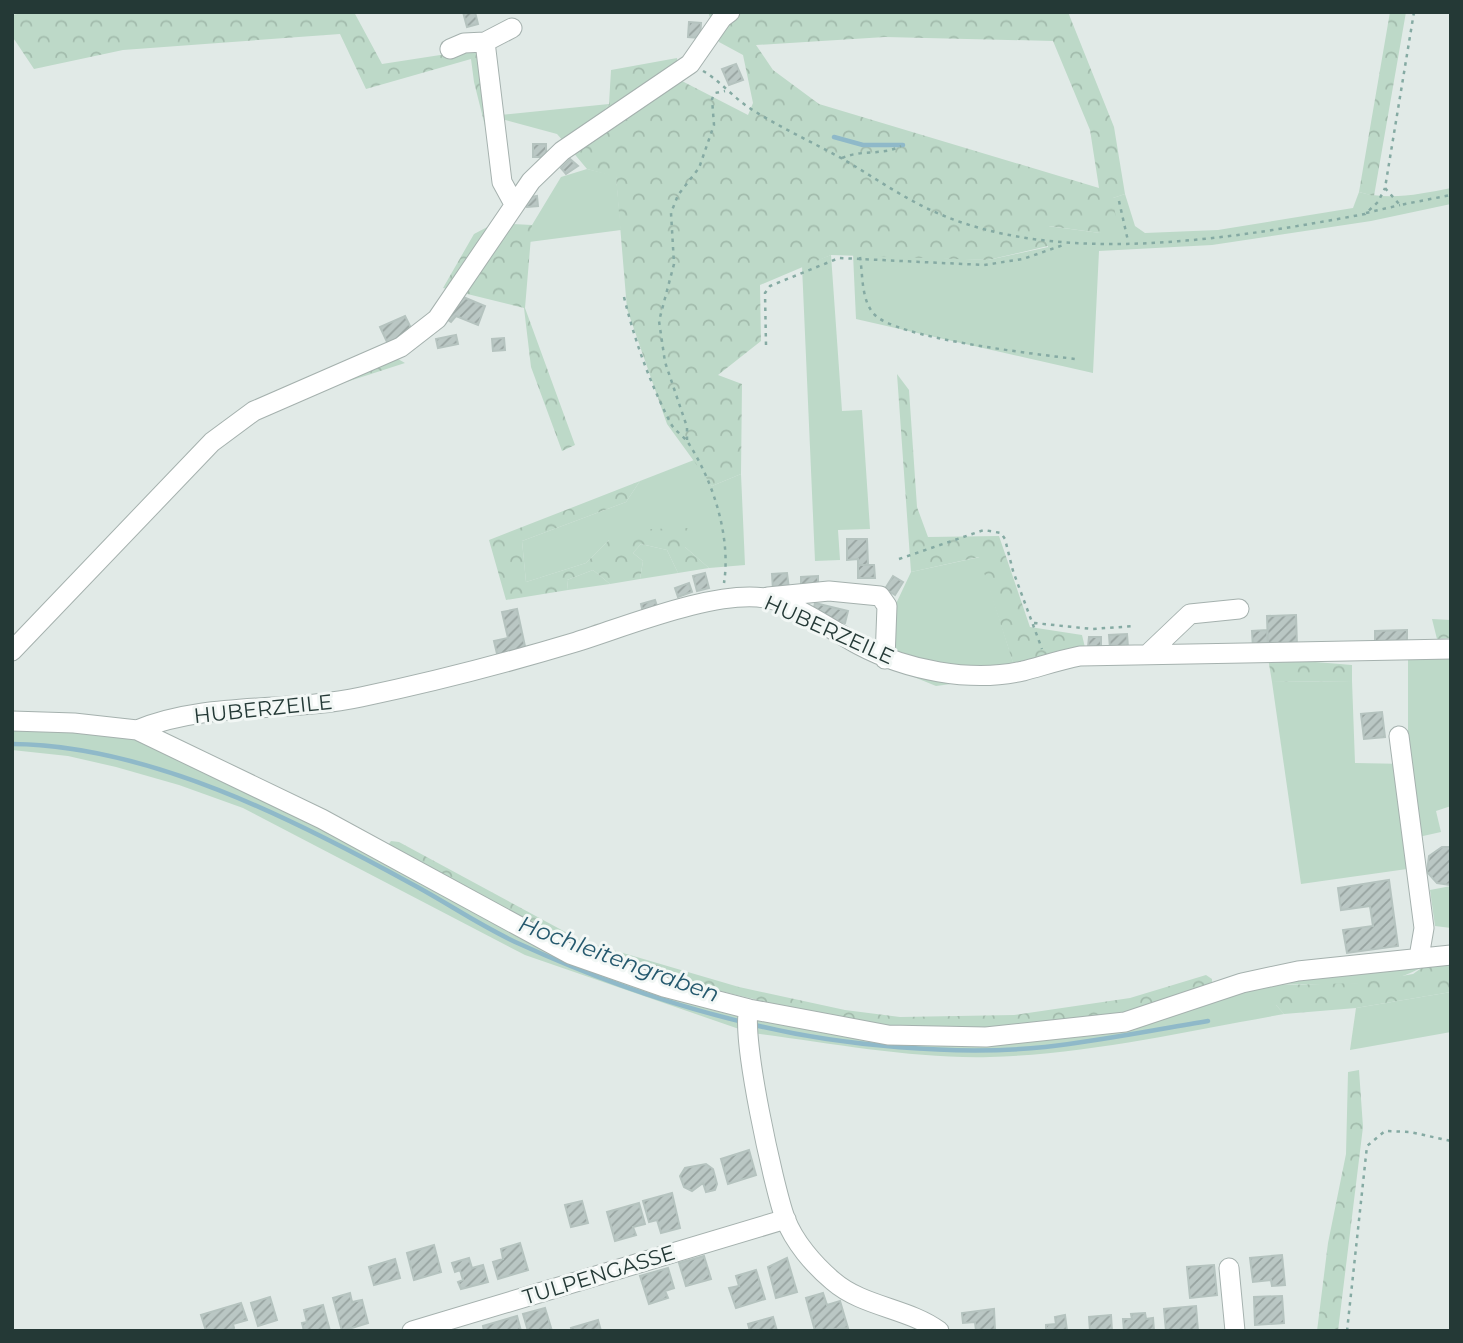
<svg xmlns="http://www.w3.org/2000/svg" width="1463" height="1343" viewBox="0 0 1463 1343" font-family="Montserrat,sans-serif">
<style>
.green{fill:#bdd9c8}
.forest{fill:url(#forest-crowns);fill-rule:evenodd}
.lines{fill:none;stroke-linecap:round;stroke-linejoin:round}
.stream{stroke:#8fb9c9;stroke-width:4.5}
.building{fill:url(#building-hatch);stroke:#b5c3bf;stroke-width:2}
.minor-casing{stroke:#a5b1ae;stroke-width:21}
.path{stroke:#85aaa3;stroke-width:2.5;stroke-dasharray:3.5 5;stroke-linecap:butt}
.minor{stroke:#fff;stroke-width:19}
.labels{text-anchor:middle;stroke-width:6;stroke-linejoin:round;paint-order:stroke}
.street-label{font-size:21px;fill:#243936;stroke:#f2f7f5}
.water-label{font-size:23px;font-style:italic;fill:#25596e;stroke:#f2f7f5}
</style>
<defs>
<pattern id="forest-crowns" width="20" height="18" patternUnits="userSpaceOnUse" patternTransform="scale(1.75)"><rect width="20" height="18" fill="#bdd9c8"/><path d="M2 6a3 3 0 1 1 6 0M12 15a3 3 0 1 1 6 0" fill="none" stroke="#a2bbac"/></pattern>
<pattern id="building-hatch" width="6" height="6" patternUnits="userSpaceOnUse" patternTransform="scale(1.75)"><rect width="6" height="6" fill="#bac7c4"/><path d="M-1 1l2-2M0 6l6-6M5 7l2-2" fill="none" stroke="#97a3a0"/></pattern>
</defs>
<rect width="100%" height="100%" fill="#e1eae7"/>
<path class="green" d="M609,104L572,151L557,134L490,116Z
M587,169L616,176L621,230L529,242L532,225L561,177Z
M1451,188V204L1371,221L1212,245L1099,251L1093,373L856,319L853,254L988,260L1048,247V226L1100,233L1113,198L1125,194L1135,226L1145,233L1218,230L1353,208L1359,192C1389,201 1421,194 1451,188Z
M831,255L842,411L862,410L870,529L838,530L840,560L815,561L802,266Z
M694,460L712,486L741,474L745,565L709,568L685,547L609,540L586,563L526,582L522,541L626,502L640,481Z
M641,544L667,550L678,573L640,579L643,561L633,553Z
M980,557L1017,675L936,686L892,668L893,610L911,572Z
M593,570L610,584L568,590L567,580Z
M1451,654V806L1436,811L1441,832L1405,840L1407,869L1301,884L1272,682L1352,681L1355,763L1408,764V656Z
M12,727L96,732L139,740L280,807L525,939L740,1015L742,1030L525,955L243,808L179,785L116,767L68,756L12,750Z
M1451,886V928L1435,926L1430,890Z
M1429,962C1391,992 1329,982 1282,985L1276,1005L1284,1014C1187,1031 1089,1054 990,1057C911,1059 830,1043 752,1033L757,1017L882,1039L1261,983Z
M1451,992V1032L1350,1050L1356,1008Z"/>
<path class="forest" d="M28,12H354L382,64L479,49L491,150L474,82L471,59L366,89L340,34L123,50L34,69L12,36V15Z
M708,12H1068L1114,127L1125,194L1113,198L1117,226L1100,233L1049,226L1048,246L988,260L831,255L760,285L761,341L718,375L742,384L741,474L712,486L667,424L627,309L616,177L587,169L572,151L609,104L611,70L677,58L680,80L748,115L753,103L743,55L719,42ZM885,37L1053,41L1090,130L1099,188L819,104L773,70L756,45Z
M1390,12H1406L1374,196L1359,192Z
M495,223L532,225L525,308L575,445L562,451L531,367L524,308L443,288L474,234Z
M379,348L405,363L337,385Z
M897,374L909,390L917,507L928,537L999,536L1030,627L1082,635L1089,664L1017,675L979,557L911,572Z
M640,481L626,502L522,541L526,582L586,563L609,540L651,529L690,528L685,547L709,568L678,573L667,550L641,544L633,553L643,561L640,579L610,584L593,570L567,580L568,590L506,600L489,540Z
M1432,619L1451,620V638L1437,639Z
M1268,658L1352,665V681L1272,682Z
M391,841L399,842L582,941L739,987L845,1010L900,1017L1014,1015L1130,998L1206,975L1212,979V986L1132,1013L991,1029L881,1026L837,1019L720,991L578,945L478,897L388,845Z
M1451,947V992L1356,1008L1284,1014L1276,1005L1275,992L1282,985L1360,983L1413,974Z
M1359,1070L1363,1127L1338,1331H1317L1328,1243L1346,1154L1348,1072Z"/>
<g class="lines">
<path class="stream" d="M834,137L863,145H903
M12,744C148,745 293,819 410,883C448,903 483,928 522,945C592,977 668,1004 743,1022
M755,1025C841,1046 957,1056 1045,1047C1100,1041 1154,1030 1208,1021"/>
</g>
<path class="building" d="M463,12H475L478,24L467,27Z
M689,22L701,23L700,38L688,37Z
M736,64L743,80L729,85L722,69Z
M533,144H546V157H533Z
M570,159L578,166L566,174L561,168Z
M537,196L538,206L527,207L525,198Z
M456,294L485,306L478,325L456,316L451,322L442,316Z
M405,316L412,330L388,344L380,327Z
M456,335L458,344L438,348L436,339Z
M504,338L505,350L493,351L492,339Z
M847,539H867L868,565H858V559L847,560Z
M858,565H874L875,578H858Z
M705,573L709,588L697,591L693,576Z
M787,573L789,589L773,590L772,574Z
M818,576V587L801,588V577Z
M893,576L903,582L895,595L885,589Z
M689,583L692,592L678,597L675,588Z
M655,600L658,609L643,613L641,604Z
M815,603L848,611L845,623L812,616Z
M517,609L526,651L498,658L494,641L508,638L502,612Z
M1296,615L1297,646L1268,647L1267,616Z
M1267,630L1268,647L1253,648L1252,631Z
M1407,630V645L1375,646V631Z
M1127,634L1128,647L1110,648L1109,635Z
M1089,637H1101V647H1088Z
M1382,712L1385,737L1364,739L1361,714Z
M1442,847H1451V885L1437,883L1427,872L1429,856Z
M1389,880L1398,946L1347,953L1343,930L1373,926L1370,906L1341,910L1338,888Z
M749,1150L756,1175L728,1184L721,1159Z
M706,1164L713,1169L717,1184L715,1190L706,1192L703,1183L692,1191L684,1187L680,1176L685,1168Z
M672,1193L680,1228L661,1233L657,1220L649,1222L643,1201Z
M582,1201L588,1223L571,1227L565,1205Z
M639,1203L645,1224L633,1227L636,1235L615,1241L607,1212Z
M520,1243L528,1270L498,1279L493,1262L503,1259L501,1249Z
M434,1245L441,1272L414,1280L407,1253Z
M1282,1255L1285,1285L1272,1286L1271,1280L1253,1282L1250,1258Z
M704,1256L711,1279L686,1286L679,1263Z
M469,1258L472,1268L483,1265L488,1282L461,1289L458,1282L463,1280L460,1270L455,1272L452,1263Z
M787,1258L797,1292L776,1298L768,1267Z
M395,1259L400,1278L374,1285L369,1267Z
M1214,1265L1217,1295L1190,1298L1187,1267Z
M668,1268L674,1288L665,1291L668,1298L649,1304L640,1276Z
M756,1270L765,1299L736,1308L729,1288L739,1286L736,1276Z
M350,1293L352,1302L362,1300L368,1323L342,1331L333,1298Z
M823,1293L827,1305L840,1301L848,1328L815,1331L806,1298Z
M1282,1296L1284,1323L1255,1325L1254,1297Z
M270,1297L277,1320L258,1326L251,1303Z
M241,1303L247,1320L233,1324L234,1328L227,1331H206L201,1315Z
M323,1305L330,1331H304L302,1323L307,1322L304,1310Z
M1196,1306L1198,1331H1166L1164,1309Z
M545,1308L552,1331H528L523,1314Z
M994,1309L995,1331H976L975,1322L963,1323L962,1313Z
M1145,1313L1146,1319L1153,1318L1154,1331H1124L1123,1319H1132L1131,1314Z
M1065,1315L1067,1331H1046V1325L1056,1324L1055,1317Z
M1111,1315L1112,1331H1090L1089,1317Z
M517,1316L521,1331H484L483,1326Z
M773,1317L777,1331H750L748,1324Z
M598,1320L601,1331H572L571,1328Z"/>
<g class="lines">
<defs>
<path id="minor" d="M485,42L502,182L514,204
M450,49L464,43L485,42L512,28
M768,597L829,591L880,596L887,606L885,659
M12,651L212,442L254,411L401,347L437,319L531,181L562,151L690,64L722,18L730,12
M1148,654L1190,614L1239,609
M12,721L74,723L137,730L322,819L570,954L664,987L749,1009L888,1035L986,1037L1125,1022L1242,983L1298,971L1451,955
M137,730C207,701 287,713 361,697C433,682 506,663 576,642C627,626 715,590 765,598C793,602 833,631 859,645C906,670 970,683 1023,671C1042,666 1060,660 1080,656L1451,649
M1399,736L1424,928L1419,957
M749,1009C740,1034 774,1188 785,1218C794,1242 814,1265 833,1281C863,1307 908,1308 939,1331
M1229,1268L1235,1331
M412,1331L786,1219"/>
</defs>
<use href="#minor" class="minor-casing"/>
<path class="path" d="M1414,12L1385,188L1400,205L1451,195
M703,71C719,80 732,96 748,107C777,126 810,141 841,158C874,177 907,201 942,215C1066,267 1236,238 1365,214L1378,202L1385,188
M842,158C862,149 882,156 901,146
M1119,201L1128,241
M1366,213L1400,205
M860,257C863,275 861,298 873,313C894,339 1038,354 1075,359
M624,297C635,342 650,383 671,424C676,432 684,436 689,444C714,483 731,538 724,583
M766,345L765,293L770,286L839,258L984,265L1023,259L1066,244
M687,440V427L665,362L659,321L674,264L671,213L678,195L699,168L714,125L712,99L715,93L725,91
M899,559L984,530L1001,533L1005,539L1013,571L1042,649
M1034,623L1092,629L1135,626
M1347,1331L1367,1146L1385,1131L1410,1132L1451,1141"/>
<use href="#minor" class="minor"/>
</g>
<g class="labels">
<g class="street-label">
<text transform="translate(829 630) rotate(24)" y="7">HUBERZEILE</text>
<text transform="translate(263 709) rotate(-6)" y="7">HUBERZEILE</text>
<text transform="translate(599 1275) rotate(-17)" y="7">TULPENGASSE</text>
</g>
<g class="water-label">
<text transform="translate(619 959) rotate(20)" y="8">Hochleitengraben</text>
</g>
</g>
<rect width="1463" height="1343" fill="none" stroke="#243936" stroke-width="28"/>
</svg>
